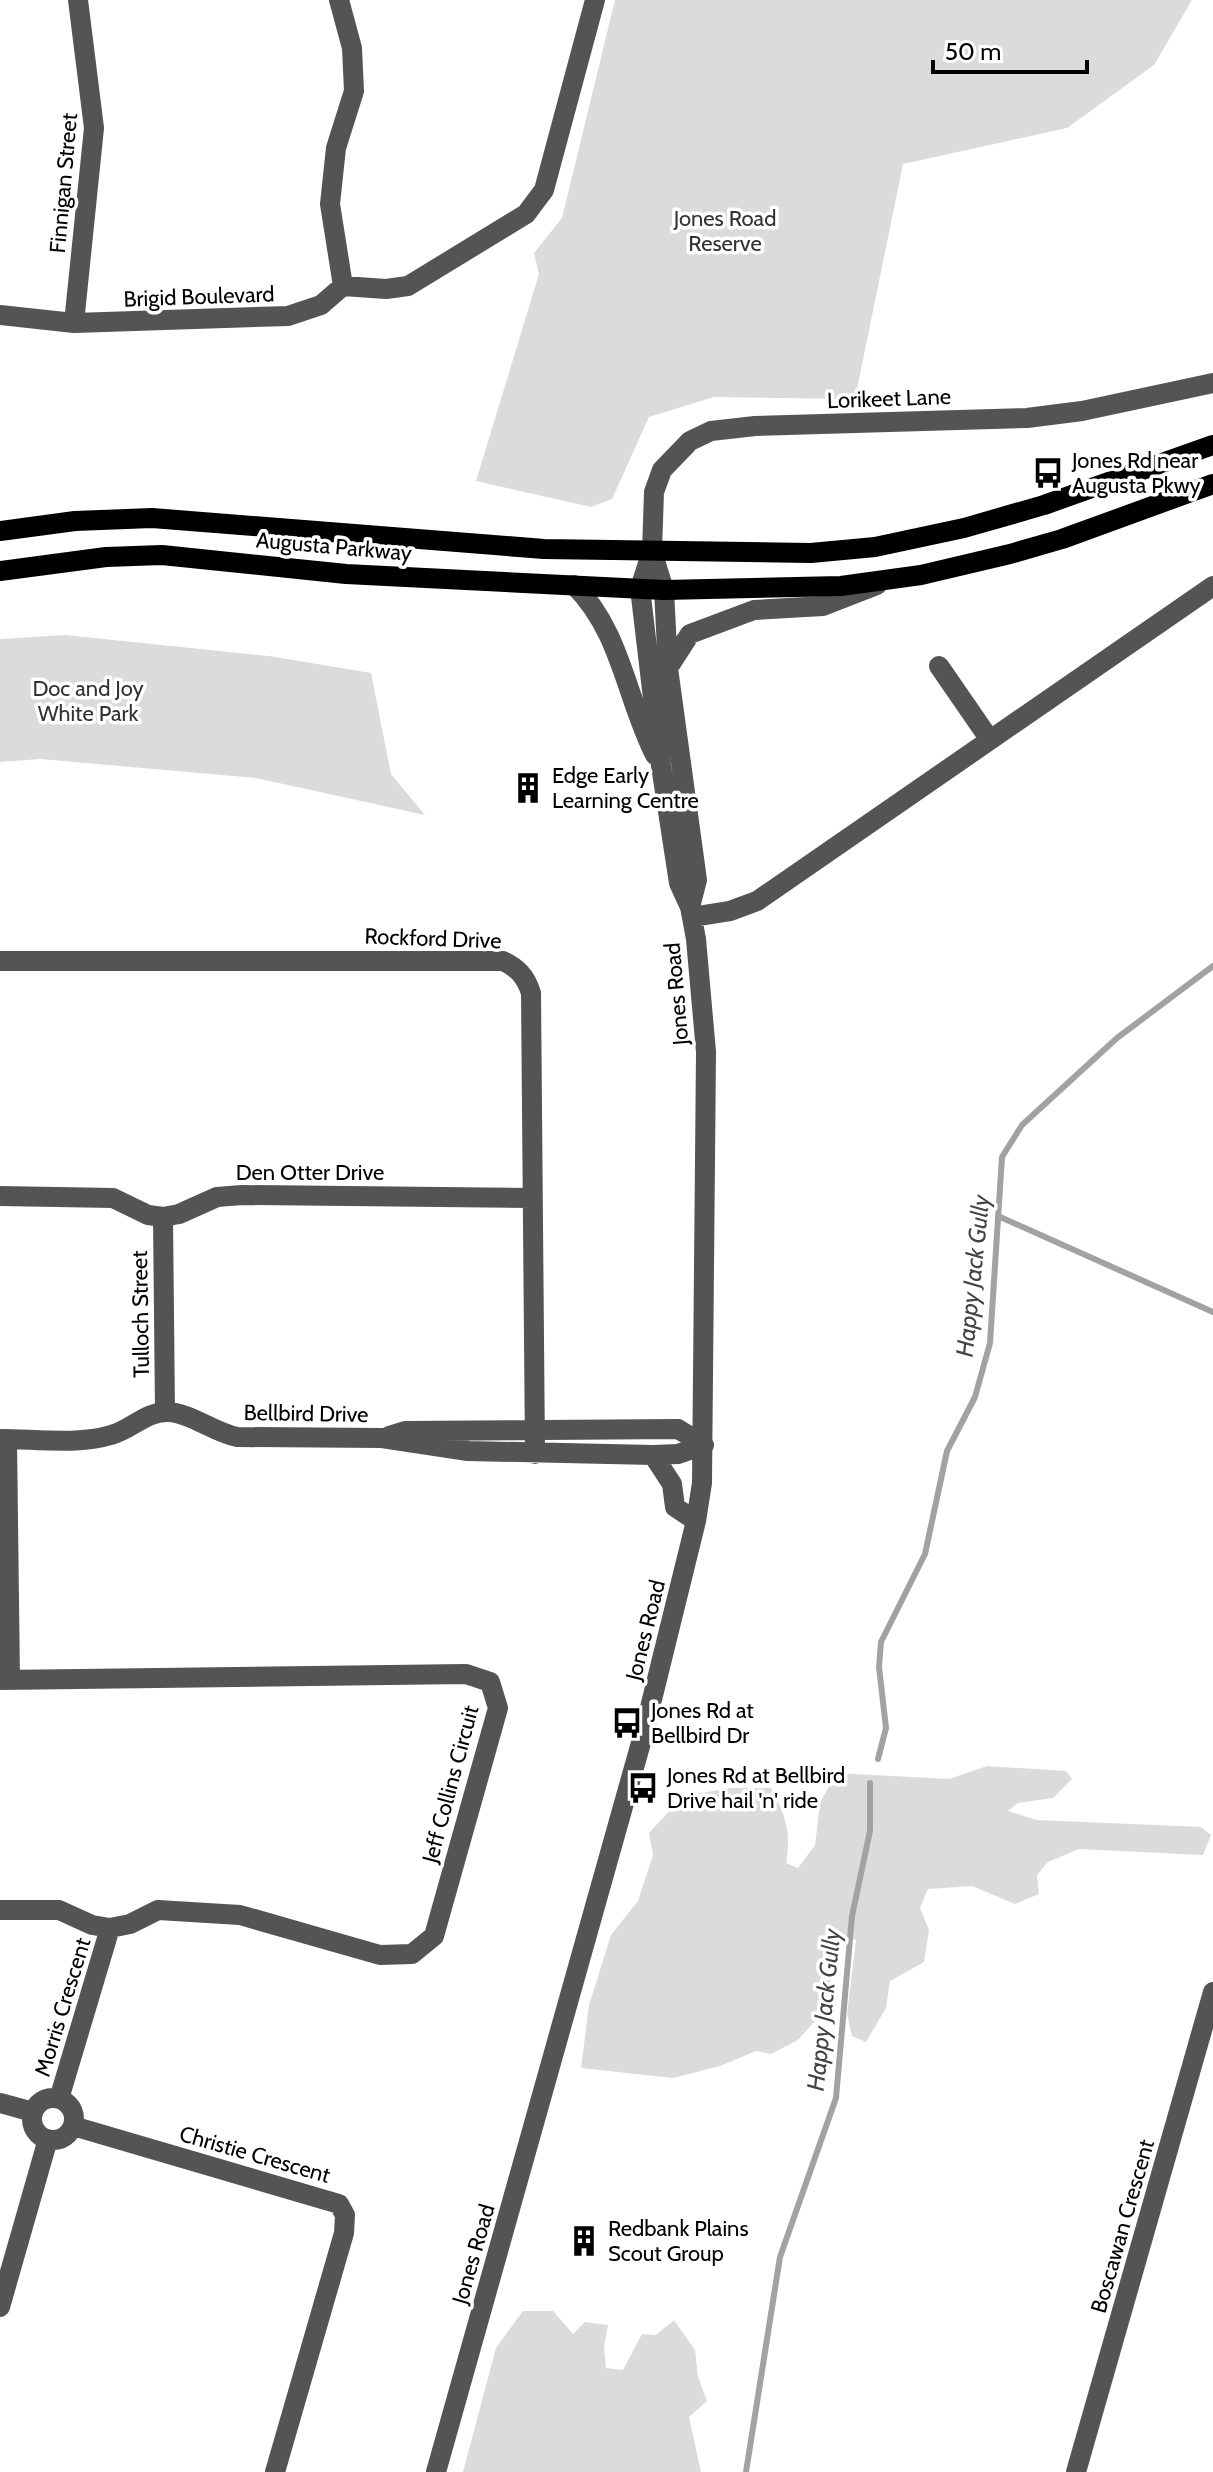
<svg xmlns="http://www.w3.org/2000/svg" width="1213" height="2472" viewBox="0 0 1213 2472" font-family="Cabin,sans-serif">
<style>
.green{fill:#dbdbdb}
.lines{fill:none;stroke-linecap:round;stroke-linejoin:round}
.stream{stroke:#a2a2a2;stroke-width:6}
.minor{stroke:#545454;stroke-width:20}
.major{stroke:#000;stroke-width:20}
.labels{text-anchor:middle;stroke-width:7;stroke-linejoin:round;paint-order:stroke}
.street-label{font-size:22px;fill:#000;stroke:#fff}
.park-label{font-size:22px;fill:#323232;stroke:#fff}
.poi-label{font-size:22px;fill:#000;stroke:#fff;text-anchor:start}
.water-label{font-size:24px;font-style:italic;fill:#434343;stroke:#fff}
</style>
<rect width="100%" height="100%" fill="#fff"/>
<path class="green" d="M615,0H1192L1154,65L1067,128L903,164L855,399L714,397L649,417L612,499L591,507L476,481L539,274L534,253L562,218Z
M65,635L269,656L371,673L391,774L425,815L256,778L40,759L0,762V639Z
M987,1766L1066,1771L1072,1779L1053,1798L1018,1803L1008,1811L1037,1820L1201,1827L1211,1835L1203,1855L1079,1849L1048,1862L1037,1875L1039,1894L1015,1904L972,1886L928,1889L920,1908L929,1930L924,1962L890,1981L886,2008L866,2042L852,2036L847,2014L856,1940L836,1932L825,1935L822,1947L831,1979L827,2008L798,2040L771,2054L756,2051L720,2066L673,2078L581,2068L589,2005L611,1935L638,1901L653,1855L649,1833L683,1796L731,1788H771C785,1814 792,1832 786,1863L798,1868L815,1845L820,1803L836,1773L949,1779Z
M523,2311H553L573,2334L585,2322L608,2325L604,2347L606,2368L623,2370L642,2334L656,2335L674,2320L695,2350L698,2377L707,2401L689,2417L701,2472H463L496,2348Z"/>
<g class="lines">
<path class="stream" d="M998,1216L1213,1312
M878,1759L886,1728L879,1667L881,1642L925,1554L947,1451L975,1397L990,1343L1002,1157L1022,1125L1117,1038L1213,966
M746,2472L780,2257L836,2098L852,1916L870,1831V1783"/>
<path class="minor" d="M339,0L352,48L354,91L336,148L330,204L343,286
M0,315L74,323L288,316L321,305L343,286L386,289L408,286L526,214L544,190L595,0
M74,323L94,128L78,0
M574,585C621,631 626,698 655,755
M939,666L990,740
M668,668L690,634L754,610L823,606L877,585
M690,907L697,880L668,668L664,590L652,551L654,492L662,470L690,441L711,431L755,426L1027,418L1082,411L1213,383
M692,917L730,911L757,901L1213,586
M0,961H503C518,968 526,977 531,993L535,1454
M0,1196L113,1198L148,1215L163,1217L179,1214L217,1197L242,1195L532,1198
M163,1217L165,1411
M389,1436L405,1431L678,1429L704,1445
M0,1439C35,1439 78,1445 111,1435C131,1430 146,1411 168,1412C191,1413 213,1432 237,1437L382,1438L468,1451L653,1455L678,1454L704,1445
M7,1439L10,1680
M653,1455L672,1484L675,1507L696,1521
M0,1680L466,1674L490,1682L498,1708L434,1936L412,1954L380,1955L240,1915L158,1910L130,1924L110,1928L92,1925L59,1910H0
M32 2119a21 21 0 1 1 42 0a21 21 0 1 1-42 0Z
M59,2099L110,1928
M0,2103L33,2112
M73,2126L339,2204L345,2215L344,2233L275,2472
M0,2307L48,2139
M436,2472L644,1732L696,1521L702,1483L706,1052L696,939L690,907L679,883L661,766L640,588L652,551
M1076,2472L1213,1992"/>
<path class="major" d="M0,531L75,521L152,518L544,549L811,553L875,547L964,528L1044,505L1213,445
M0,571L106,557L162,555L346,574L664,590L841,586L921,575L1010,554L1062,539L1213,484"/>
</g>
<defs>
<symbol id="bus-bare" viewBox="-9 -9 18 18"><path d="M-5-6H5V4H4V6H2V4H-2V6H-4V4H-5ZM-3.5-4V0h7V-4ZM-3.5 1.2v1.5H-2V1.2ZM2 1.2v1.5H3.5V1.2Z" fill="#000" stroke="#fff" stroke-width="2.5" paint-order="stroke"/></symbol>
<symbol id="building-bare" viewBox="-9 -9 18 18"><path d="M-4-6H4V6H1V3H-1V6H-4ZM-2.5-4.3h1.7v1.8h-1.7ZM.8-4.3h1.7v1.8H.8ZM-2.5-1h1.7V.8h-1.7ZM.8-1h1.7V.8H.8Z" fill="#000" stroke="#fff" stroke-width="2.5" paint-order="stroke"/></symbol>
</defs>
<g fill-rule="evenodd">
<use href="#bus-bare" x="1026" y="451" width="44" height="44"/>
<use href="#building-bare" x="506" y="766" width="44" height="44"/>
<use href="#bus-bare" x="605" y="1701" width="44" height="44"/>
<use href="#bus-bare" x="621" y="1766" width="44" height="44"/>
<use href="#building-bare" x="562" y="2219" width="44" height="44"/>
</g>
<g class="labels">
<g class="street-label">
<text transform="translate(63 183) rotate(-85)" y="8">Finnigan Street</text>
<text transform="translate(199 296) rotate(-2)" y="8">Brigid Boulevard</text>
<text transform="translate(889 398) rotate(-2)" y="8">Lorikeet Lane</text>
<text transform="translate(334 546) rotate(5)" y="8">Augusta Parkway</text>
<text transform="translate(433 938) rotate(2)" y="8">Rockford Drive</text>
<text transform="translate(676 994) rotate(-95)" y="8">Jones Road</text>
<text x="310" y="1180">Den Otter Drive</text>
<text transform="translate(140 1314) rotate(-91)" y="8">Tulloch Street</text>
<text transform="translate(306 1413) rotate(1)" y="8">Bellbird Drive</text>
<text transform="translate(645 1630) rotate(-76)" y="8">Jones Road</text>
<text transform="translate(450 1784) rotate(-75)" y="8">Jeff Collins Circuit</text>
<text transform="translate(62 2007) rotate(-73)" y="8">Morris Crescent</text>
<text transform="translate(255 2154) rotate(16)" y="8">Christie Crescent</text>
<text transform="translate(1122 2226) rotate(-74)" y="8">Boscawan Crescent</text>
<text transform="translate(473 2254) rotate(-74)" y="8">Jones Road</text>
</g>
<g class="park-label">
<text x="725" y="226">Jones Road<tspan x="725" dy="25">Reserve</tspan></text>
<text x="88" y="696">Doc and Joy<tspan x="88" dy="25">White Park</tspan></text>
</g>
<g class="poi-label">
<text x="1072" y="468">Jones Rd near<tspan x="1072" dy="25">Augusta Pkwy</tspan></text>
<text x="552" y="783">Edge Early<tspan x="552" dy="25">Learning Centre</tspan></text>
<text x="651" y="1718">Jones Rd at<tspan x="651" dy="25">Bellbird Dr</tspan></text>
<text x="667" y="1783">Jones Rd at Bellbird<tspan x="667" dy="25">Drive hail 'n' ride</tspan></text>
<text x="608" y="2236">Redbank Plains<tspan x="608" dy="25">Scout Group</tspan></text>
</g>
<g class="water-label">
<text transform="translate(973 1276) rotate(-84)" y="8">Happy Jack Gully</text>
<text transform="translate(824 2010) rotate(-84)" y="8">Happy Jack Gully</text>
</g>
</g>
<path d="M933 60v12h154v-12" fill="none" stroke="#000000" stroke-width="4"/>
<text x="945" y="60" font-size="24" fill="#000000" stroke="#ffffff" stroke-width="6" paint-order="stroke">50 m</text>
</svg>
